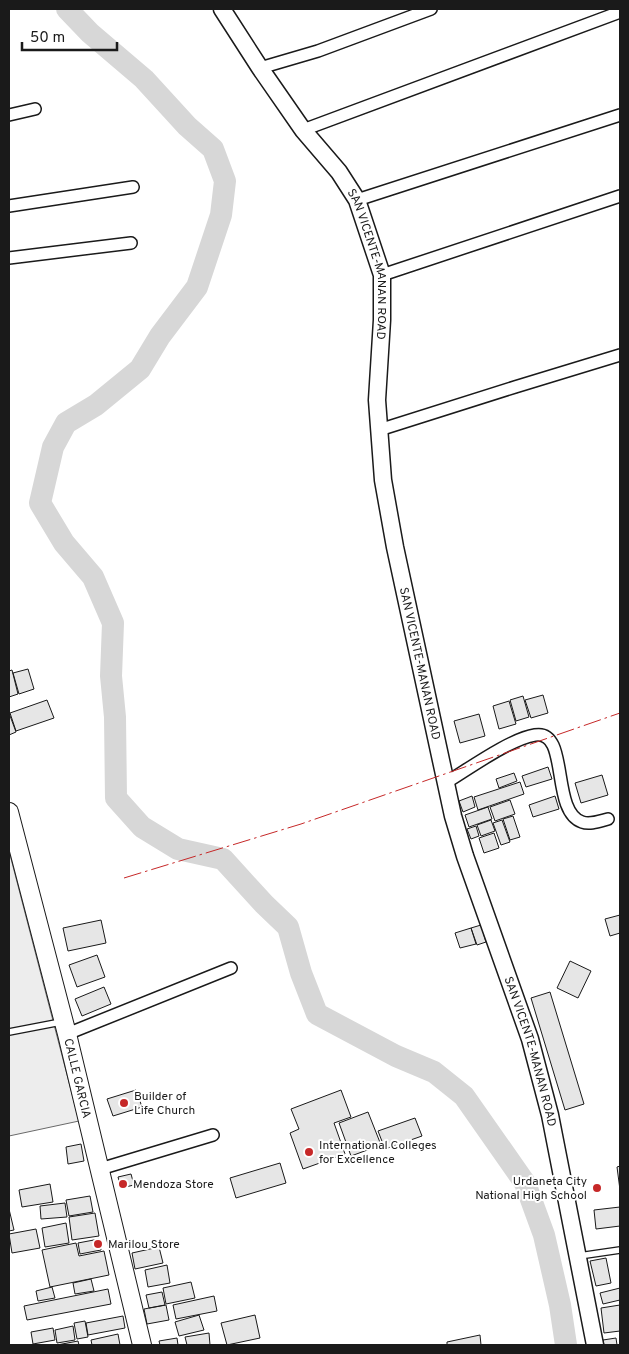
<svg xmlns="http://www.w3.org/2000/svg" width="629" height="1354" viewBox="0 0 629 1354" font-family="Overpass,sans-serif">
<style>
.built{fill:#ededed;stroke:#6a6a6a}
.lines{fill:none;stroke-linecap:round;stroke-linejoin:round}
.river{stroke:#d7d7d7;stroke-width:22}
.building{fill:#e6e6e6;stroke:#1a1a1a}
.lane-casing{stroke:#1a1a1a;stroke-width:8}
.street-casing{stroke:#1a1a1a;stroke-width:14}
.secondary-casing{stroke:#1a1a1a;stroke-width:19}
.primary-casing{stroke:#1a1a1a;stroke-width:20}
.lane{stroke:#fff;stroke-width:5.5}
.street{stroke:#fff;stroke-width:11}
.secondary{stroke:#fff;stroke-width:16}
.primary{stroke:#fff;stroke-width:18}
.power{stroke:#c62828;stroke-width:1;stroke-dasharray:18 4 2.5 4;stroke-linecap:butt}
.poi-dot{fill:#c62828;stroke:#fff;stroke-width:2}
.labels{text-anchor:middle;stroke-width:4;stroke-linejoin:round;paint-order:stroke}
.street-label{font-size:12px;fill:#1a1a1a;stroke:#fff}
.poi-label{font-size:12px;fill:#1a1a1a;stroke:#fff;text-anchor:start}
</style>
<rect width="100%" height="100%" fill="#fff"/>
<path class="built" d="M9,851L79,1121L9,1136Z"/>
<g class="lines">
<path class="river" d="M67,9L90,33L144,79L187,126L213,149L225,181L221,215L197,287L160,336L140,369L96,405L66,423L53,447L40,503L64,543L93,577L113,623L111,676L115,717L116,798L142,827L178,849L223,859L264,904L288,927L301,973L317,1014L396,1056L434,1072L464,1096L525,1183L544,1235L560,1305L566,1345"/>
</g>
<path class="building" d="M28,669L34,689L19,694L13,673Z
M12,670L18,694L9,697V671Z
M543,695L548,713L531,718L525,700Z
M523,696L529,717L516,721L510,700Z
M47,700L54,718L16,731L10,713Z
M509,701L516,724L499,729L493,706Z
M9,713L16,732L9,735Z
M479,714L485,736L460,743L454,721Z
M548,767L552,779L526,787L522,776Z
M514,773L517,781L499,788L496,779Z
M602,775L608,795L581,803L575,783Z
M520,782L524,794L478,810L474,797Z
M472,796L475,807L463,812L459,801Z
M555,796L559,809L533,817L529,805Z
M510,800L515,814L495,821L490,807Z
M488,807L492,819L469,827L465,815Z
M513,816L520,837L510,840L503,819Z
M491,820L495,831L481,836L477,825Z
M502,820L510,842L501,845L493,823Z
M476,826L479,836L471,839L467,829Z
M494,833L499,848L484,853L479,838Z
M620,915V933L610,936L605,919Z
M101,920L106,943L68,951L63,928Z
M481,925L486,942L477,945L471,928Z
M471,928L476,944L460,948L455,933Z
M97,955L105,977L77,987L69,965Z
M570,961L591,971L578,998L557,988Z
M104,987L111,1004L82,1016L75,999Z
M550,992L584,1104L565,1110L531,998Z
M136,1090L142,1107L113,1116L107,1099Z
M341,1090L351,1117L334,1123L345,1154L303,1169L290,1133L299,1129L291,1109Z
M368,1112L381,1145L351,1156L339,1123Z
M415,1118L422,1136L385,1149L378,1131Z
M81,1144L84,1161L68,1164L66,1147Z
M280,1163L286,1183L236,1198L230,1178Z
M620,1166V1190L617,1167Z
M131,1174L134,1185L121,1188L118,1177Z
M50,1184L53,1202L22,1207L19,1190Z
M90,1196L93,1212L69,1216L66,1200Z
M65,1203L67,1217L41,1219L40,1206Z
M620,1207V1226L596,1229L594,1210Z
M9,1209L14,1230L9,1231Z
M95,1213L99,1236L72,1240L69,1217Z
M66,1223L69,1243L45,1247L42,1228Z
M36,1229L40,1248L12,1253L9,1234Z
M99,1239L101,1250L80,1254L78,1243Z
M76,1243L79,1256L104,1251L109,1275L50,1287L42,1250Z
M159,1247L163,1263L135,1269L132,1253Z
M606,1258L611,1283L596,1286L590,1261Z
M167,1265L170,1283L148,1287L145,1270Z
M91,1279L94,1291L75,1294L73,1283Z
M191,1282L195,1298L166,1304L163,1288Z
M52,1287L55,1298L38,1301L36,1291Z
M620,1288V1300L603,1304L600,1293Z
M108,1289L111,1304L27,1320L24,1306Z
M162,1292L165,1305L149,1308L146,1295Z
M214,1296L217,1311L176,1319L173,1305Z
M166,1305L169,1320L147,1324L144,1309Z
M620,1305V1331L604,1333L601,1308Z
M199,1315L204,1330L179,1336L175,1322Z
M255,1315L260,1338L227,1345L221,1323Z
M123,1316L125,1328L88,1335L86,1323Z
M85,1321L88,1337L77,1339L74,1323Z
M73,1326L75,1340L57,1343L55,1330Z
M53,1328L55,1340L33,1344L31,1332Z
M209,1333L210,1345H187L185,1337Z
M118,1334L120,1345H92L91,1340Z
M480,1335L481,1345H447V1342Z
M177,1338L178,1345H160L159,1341Z
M616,1338L617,1345H604L603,1340Z
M78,1341L79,1345H57Z"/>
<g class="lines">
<defs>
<path id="lane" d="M9,1032L61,1022
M579,1256L620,1250"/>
<path id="street" d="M260,68L318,51L431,9
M9,115L35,109
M303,130L620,12
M357,200L620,115
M9,206L133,187
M9,258L131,243
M382,275L620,196
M379,430L515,387L620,355
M447,782C470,768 510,739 535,735C570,729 550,811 582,822C590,825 600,821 608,819
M67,1034L231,968
M100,1169L213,1135"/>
<g id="secondary">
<path id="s1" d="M222,9L260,68L303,130L339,172L357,200L382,275V320L377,400L383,480L395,547L453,816L465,856L530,1039L550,1115L595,1345"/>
</g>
<g id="primary">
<path id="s2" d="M9,812L67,1034L142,1345"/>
</g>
</defs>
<use href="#lane" class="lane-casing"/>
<use href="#street" class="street-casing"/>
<use href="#secondary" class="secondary-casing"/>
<use href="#primary" class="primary-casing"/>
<use href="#lane" class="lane"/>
<use href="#street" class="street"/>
<use href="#secondary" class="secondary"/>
<use href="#primary" class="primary"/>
<path class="power" d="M124,878L301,824L620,713"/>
</g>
<g class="poi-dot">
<circle cx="124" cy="1103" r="5"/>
<circle cx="309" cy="1152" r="5"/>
<circle cx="123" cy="1184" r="5"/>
<circle cx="597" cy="1188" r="5"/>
<circle cx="98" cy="1244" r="5"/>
</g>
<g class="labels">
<g class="street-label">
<text dy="4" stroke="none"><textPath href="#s1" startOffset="300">SAN VICENTE-MANAN ROAD</textPath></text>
<text dy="4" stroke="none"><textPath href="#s1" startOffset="706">SAN VICENTE-MANAN ROAD</textPath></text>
<text dy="4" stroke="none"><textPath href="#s1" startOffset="1110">SAN VICENTE-MANAN ROAD</textPath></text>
<text dy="4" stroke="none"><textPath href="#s2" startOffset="275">CALLE GARCIA</textPath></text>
</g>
<g class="poi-label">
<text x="134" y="1100">Builder of<tspan x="134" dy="14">Life Church</tspan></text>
<text x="319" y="1149">International Colleges<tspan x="319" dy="14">for Excellence</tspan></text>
<text x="587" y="1185" text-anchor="end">Urdaneta City<tspan x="587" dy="14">National High School</tspan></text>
<text x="133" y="1188">Mendoza Store</text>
<text x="108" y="1248">Marilou Store</text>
</g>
</g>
<rect width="629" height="1354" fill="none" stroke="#1a1a1a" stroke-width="20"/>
<path d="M22 42v8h95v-8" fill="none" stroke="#1a1a1a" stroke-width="2.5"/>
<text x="30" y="42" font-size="15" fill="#1a1a1a" stroke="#ffffff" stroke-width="4" paint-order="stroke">50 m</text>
</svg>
